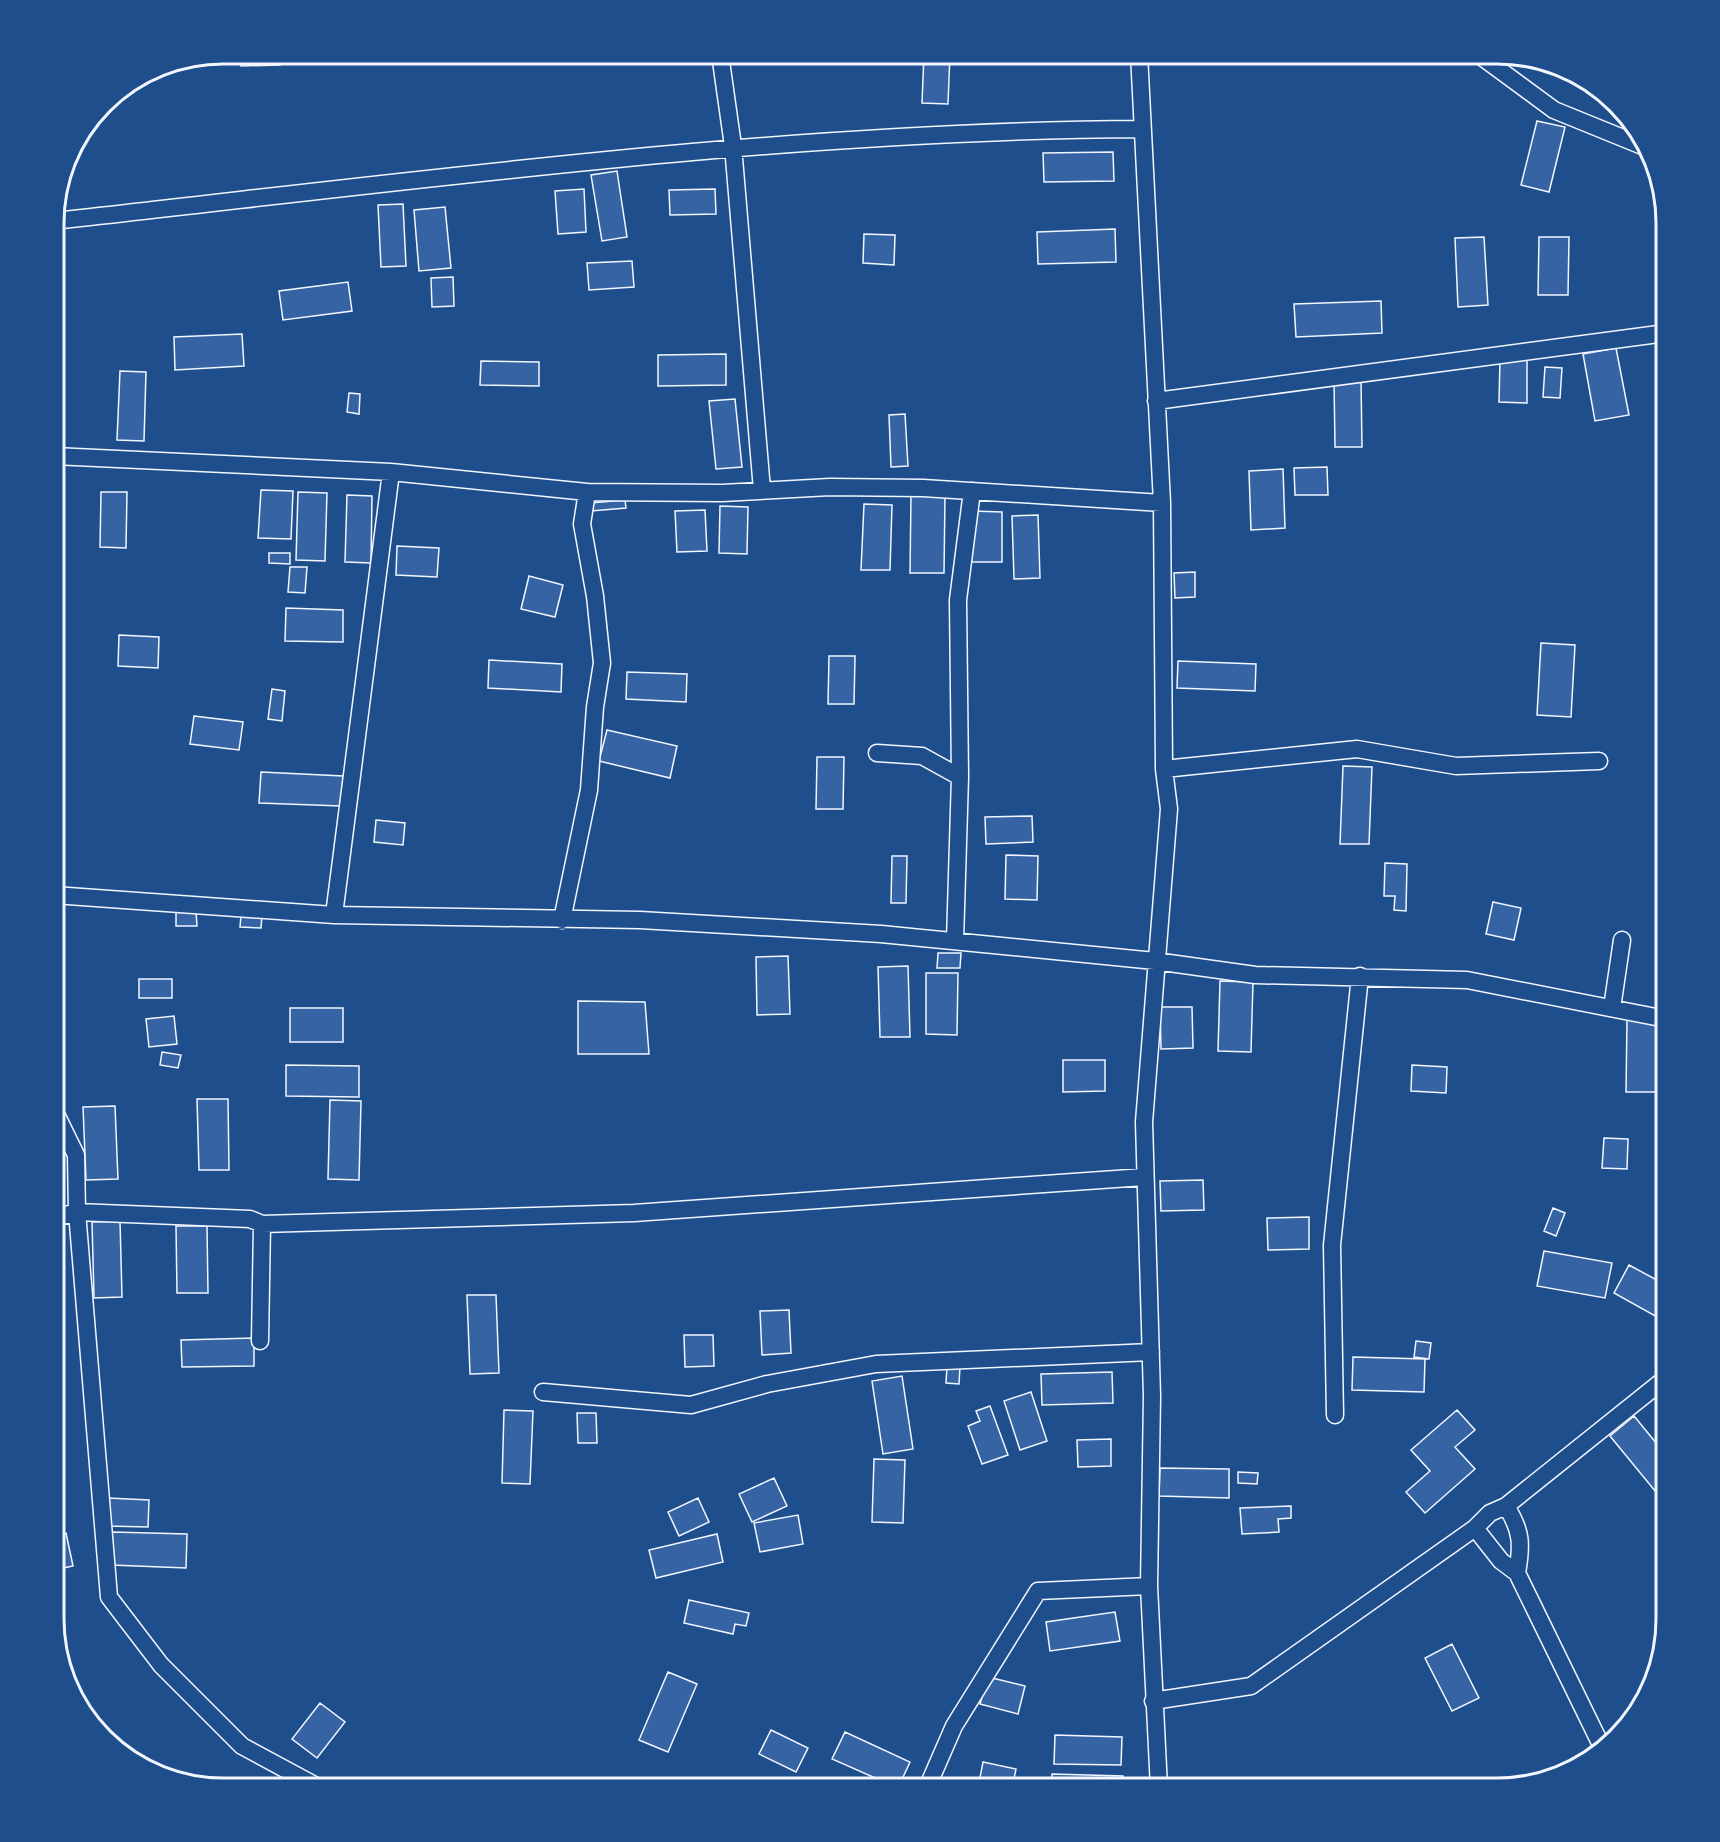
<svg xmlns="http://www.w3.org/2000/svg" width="1720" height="1842" viewBox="0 0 1720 1842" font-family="'Sofia Sans Condensed',sans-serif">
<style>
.building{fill:#3563a3;stroke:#f2f6ff;stroke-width:1.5}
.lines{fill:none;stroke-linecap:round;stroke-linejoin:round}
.street-casing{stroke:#f2f6ff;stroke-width:19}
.street{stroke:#1f4e8c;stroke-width:16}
.rim{fill:none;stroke:#f2f6ff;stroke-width:3}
</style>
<rect width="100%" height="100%" fill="#1f4e8c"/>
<path class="building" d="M241,54H280V65L241,66Z
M924,54H950L948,104L922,103Z
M1537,121L1565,127L1549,192L1521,185Z
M1113,152L1114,181L1044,182L1043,153Z
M617,171L627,237L602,241L591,175Z
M584,189L586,232L558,234L555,191Z
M715,189L716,214L670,215L669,190Z
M403,204L406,266L381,267L378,205Z
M445,207L451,268L419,271L414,210Z
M1115,229L1116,262L1038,264L1037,232Z
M864,234L895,235L894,265L863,263Z
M1484,237L1488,305L1458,307L1455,238Z
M1539,237H1569L1568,295H1538Z
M632,261L634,287L589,290L587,263Z
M453,277L454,306L432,307L431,278Z
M348,282L352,311L283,320L279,291Z
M1381,301L1382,333L1296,337L1294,304Z
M242,334L244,366L175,370L174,337Z
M1616,348L1629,415L1595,421L1583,354Z
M726,354V385L658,386V355Z
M1500,359H1527V403L1499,402Z
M481,361L539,362V386L480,385Z
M1545,367L1562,368L1560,398L1543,397Z
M120,371L146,372L144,441L117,440Z
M1361,379L1362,447H1335L1334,380Z
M349,393L360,394L359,414L347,412Z
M735,399L742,467L716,469L709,401Z
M905,414L908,466L891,467L889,415Z
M1327,467L1328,495H1295L1294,468Z
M1283,469L1285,528L1251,530L1249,471Z
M261,490L293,491L291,539L258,538Z
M101,492H127L126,548L100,547Z
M298,492L327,493L325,561L296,560Z
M347,495L372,496L371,563L345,562Z
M911,495L945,496L944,573H910Z
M625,500L626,508L591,511L590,503Z
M864,504L892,505L890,570H861Z
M720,506L748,507L747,554L719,553Z
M705,510L707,551L677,552L675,511Z
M972,511L1002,512V562H971Z
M1038,515L1040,578L1014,579L1012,516Z
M397,546L439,548L437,577L396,575Z
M269,553H290V564L269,563Z
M290,567H307L305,593L288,592Z
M1195,572V597L1175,598L1174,573Z
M529,576L563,585L555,617L521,609Z
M286,608L343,610V642L285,641Z
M119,635L159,637L158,668L118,666Z
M1541,643L1575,645L1571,717L1537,715Z
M829,656H855L854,704H828Z
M489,660L562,664L561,692L488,688Z
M1178,661L1256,664L1255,691L1177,688Z
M627,672L687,674L686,702L626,699Z
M272,689L285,691L282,721L268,719Z
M194,716L243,722L239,750L190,744Z
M607,730L677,746L670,778L599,761Z
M817,757H844L843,809H816Z
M1343,766L1372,767L1369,844H1340Z
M261,772L343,776L341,806L259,803Z
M1658,790H1666V818H1658Z
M1032,816L1033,842L986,844L985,817Z
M376,820L405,823L403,845L374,842Z
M54,830H61L60,846H54Z
M1006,855L1038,856L1037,900L1005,899Z
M892,856H907L906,903H891Z
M1385,863L1407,864L1406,911L1394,910L1395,896H1384Z
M1493,902L1521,908L1514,940L1486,934Z
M176,912H196L197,926H176Z
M241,915H262L261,928L240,927Z
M938,953H961L960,968H937Z
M788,956L790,1014L757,1015L756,957Z
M908,966L910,1037H880L878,967Z
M926,973H958L957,1035L926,1034Z
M139,979H172V998H139Z
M1220,981L1253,982L1251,1052L1218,1051Z
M578,1001L645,1002L649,1054H578Z
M1160,1007H1192L1193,1048L1161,1049Z
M290,1008H343V1042H290Z
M174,1016L177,1044L149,1047L146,1019Z
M1627,1020H1658V1092H1626Z
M162,1052L181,1055L178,1068L160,1065Z
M1063,1060H1105V1091L1063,1092Z
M286,1065L359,1066V1097L286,1096Z
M1412,1065L1447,1067L1446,1093L1411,1091Z
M197,1099H228L229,1170H199Z
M330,1100L361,1101L359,1180L328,1179Z
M115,1106L118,1179L86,1180L83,1107Z
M1604,1138L1628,1139L1627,1169L1602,1168Z
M1203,1180L1204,1210L1161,1211L1160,1181Z
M1553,1208L1565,1213L1556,1236L1544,1231Z
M1309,1217V1249L1268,1250L1267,1218Z
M120,1221L122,1297L94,1298L92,1222Z
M176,1226H207L208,1293H177Z
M1544,1251L1612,1263L1605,1298L1537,1286Z
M1629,1265L1666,1285V1322L1614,1293Z
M467,1295H496L499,1373L470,1374Z
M789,1310L791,1353L762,1355L760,1311Z
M684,1335H713L714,1366L685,1367Z
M254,1338V1366L182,1367L181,1340Z
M1416,1341L1431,1343L1429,1359L1414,1357Z
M1353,1357L1425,1359L1424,1392L1352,1390Z
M947,1366H960L959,1384L946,1383Z
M1112,1372L1113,1403L1042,1405L1041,1374Z
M902,1376L913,1449L883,1454L872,1381Z
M1031,1392L1047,1441L1020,1450L1004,1401Z
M990,1406L1008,1455L982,1464L968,1426L980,1421L976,1411Z
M504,1410L533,1411L530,1484L502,1483Z
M1457,1410L1475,1430L1455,1447L1475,1469L1425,1513L1406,1492L1430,1471L1411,1450Z
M577,1413H596L597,1443H578Z
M1634,1416L1666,1455V1492L1660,1497L1610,1436Z
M1111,1439V1466L1078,1467L1077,1440Z
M874,1459L905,1460L903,1523L872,1522Z
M1160,1468L1229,1469V1498L1159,1496Z
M1238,1472L1258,1473L1257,1484L1238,1483Z
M774,1478L787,1506L752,1522L739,1494Z
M108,1498L149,1500L148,1527L107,1526Z
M698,1498L709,1522L679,1536L668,1512Z
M1291,1506V1518L1278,1519L1279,1532L1242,1534L1240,1508Z
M798,1515L803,1544L760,1552L754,1523Z
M112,1532L187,1534L186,1568L111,1565Z
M66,1533L73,1566L54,1570V1535Z
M717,1534L723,1562L656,1578L649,1550Z
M689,1600L749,1613L746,1626L735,1624L733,1634L684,1623Z
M1115,1612L1120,1641L1050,1651L1046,1622Z
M1452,1644L1479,1698L1452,1711L1425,1658Z
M668,1672L697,1684L668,1752L639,1740Z
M988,1677L1025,1686L1018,1714L980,1704Z
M320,1703L345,1722L317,1758L292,1739Z
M771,1730L808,1748L796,1772L759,1754Z
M845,1732L910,1762L898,1788L832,1759Z
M1055,1735L1122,1737L1121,1765L1054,1764Z
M983,1762L1016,1769L1012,1788H978Z
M1052,1774L1123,1776L1122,1788H1052Z"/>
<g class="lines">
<defs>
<path id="street" d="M720,54L733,146L762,490
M1139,54L1162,503L1164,769L1169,809L1144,1122L1152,1396L1149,1586L1159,1788
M1478,54L1554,110L1645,147
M54,221C417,181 779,131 1143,129
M1156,401L1666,333
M54,456L391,472L587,492
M877,753L922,756L960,777
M1164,769L1357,749L1456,766L1599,761
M54,895L334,915L640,920L881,934L1155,961L1255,975L1467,980L1666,1019
M334,915L391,472
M562,920L589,790L595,707L602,663L595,596L582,524L587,492L722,493L830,487L923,488L1162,503
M955,941L960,777L958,600L972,491
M1612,1008L1622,940
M54,1110L76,1155L77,1212L109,1597L161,1665L242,1746L320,1788
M54,1218L77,1212L250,1219L262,1224L634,1213L1144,1177
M260,1341L262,1224
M543,1392L691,1405L767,1384L876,1364L1151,1352
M1335,1415L1332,1245L1360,976
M1506,1506C1522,1531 1522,1545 1517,1573L1603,1749
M1475,1528L1501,1561L1517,1573
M1153,1701L1251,1686L1475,1528L1490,1513L1506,1506L1666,1378
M927,1788L954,1726L1038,1591L1149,1586"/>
</defs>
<use href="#street" class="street-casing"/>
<use href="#street" class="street"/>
</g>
<path d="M0 0H1720V1842H0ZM223 64H1497A159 159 0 0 1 1656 223V1619A159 159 0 0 1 1497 1778H223A159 159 0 0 1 64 1619V223A159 159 0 0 1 223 64Z" fill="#1f4e8c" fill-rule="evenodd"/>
<path class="rim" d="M223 64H1497A159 159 0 0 1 1656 223V1619A159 159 0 0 1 1497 1778H223A159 159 0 0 1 64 1619V223A159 159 0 0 1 223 64Z"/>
</svg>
